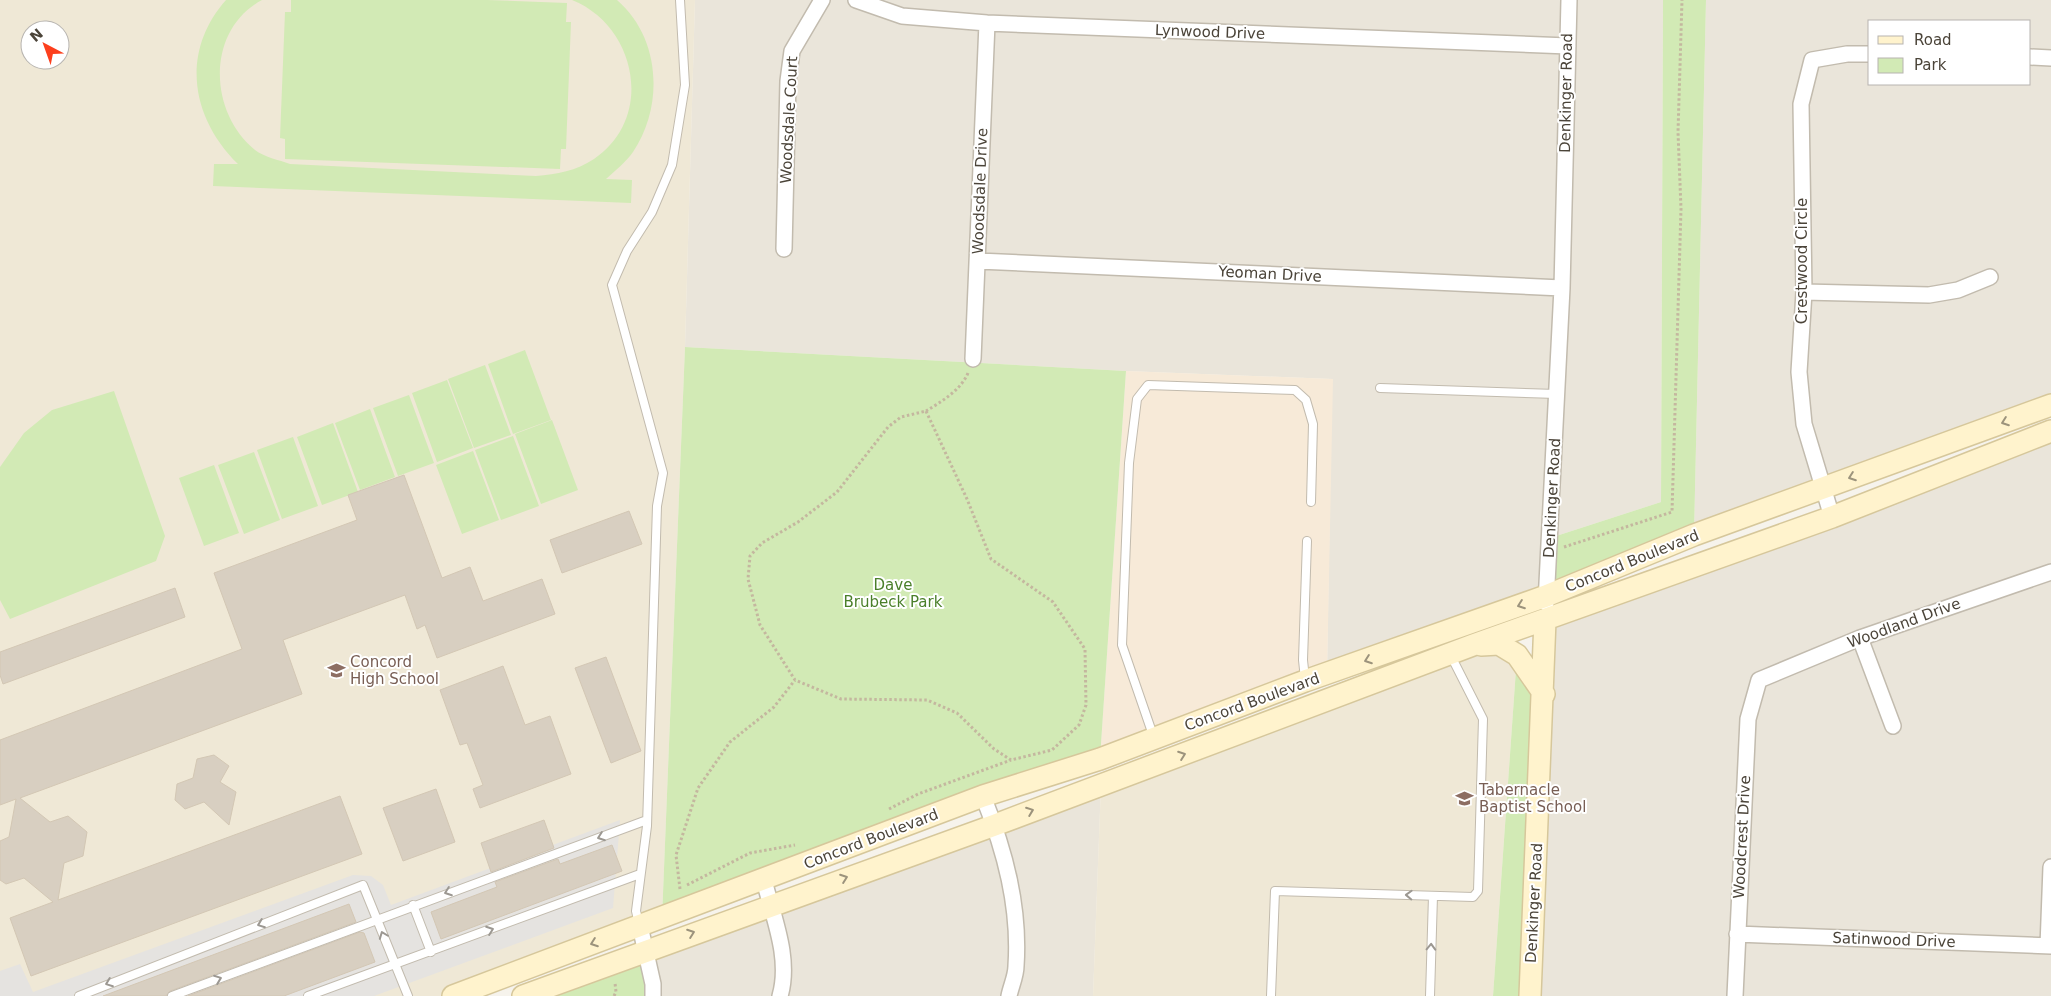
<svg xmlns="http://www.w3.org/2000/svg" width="2051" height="996" viewBox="0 0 2051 996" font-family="'DejaVu Sans',sans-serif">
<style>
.residential{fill:#eae5da;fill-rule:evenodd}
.commercial{fill:#f7ead8}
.education{fill:#efe8d6;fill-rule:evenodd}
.green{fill:#d2eab5}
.parking{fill:#e5e3e0}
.building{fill:#d8cfc1;stroke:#d3c7b4}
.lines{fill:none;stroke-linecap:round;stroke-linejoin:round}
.lane-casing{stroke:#c2bbae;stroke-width:10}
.street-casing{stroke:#c2bbae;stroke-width:18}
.secondary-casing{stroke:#d6c79b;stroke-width:24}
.path{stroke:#c4b79f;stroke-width:3;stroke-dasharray:2.5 2.5;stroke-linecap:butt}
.lane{stroke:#fff;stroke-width:8}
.street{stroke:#fff;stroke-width:15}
.secondary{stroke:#fff3cd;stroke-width:21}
.oneway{stroke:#9c937c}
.oneway2{stroke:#9c9892}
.labels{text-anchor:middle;stroke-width:4;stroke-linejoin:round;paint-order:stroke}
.street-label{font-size:15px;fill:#4b4439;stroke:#fff}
.park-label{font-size:15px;fill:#4a7f2a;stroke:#fff}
.education-label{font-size:15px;fill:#785e54;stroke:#fff;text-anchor:start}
</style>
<rect width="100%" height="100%" fill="#f6f3ec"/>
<path class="residential" d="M695,0H1663L1661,502L1550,538L1546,596L1327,674L1332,379L1126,371L685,347Z
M1706,0H2051V405L1694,535ZM1870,21H2030V84H1870Z
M2051,431V996H1530L1545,620Z
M1101,784L1093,996H653L645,950Z"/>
<path class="commercial" d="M1126,371L1333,379L1327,674L1100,759Z"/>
<path class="education" d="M0,0H695L685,347L662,918L453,996H0ZM30,30H60V60H30Z
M1473,645L1517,655L1493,996H1093L1101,784Z"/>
<path class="green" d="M226,0H262C206,30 208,112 255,150C264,157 279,160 290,164L536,176C557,174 576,171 594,159C655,118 637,26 572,0H617C661,38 664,106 633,152C626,162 615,171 606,179L632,180L631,203L213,186L214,164H238C191,118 180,52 226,0Z
M291,0H487L567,3L566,22H571L566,149H561L560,169L285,159V139L280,138L285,12H291Z
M1663,0H1706L1694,535L1546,596L1550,538L1661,502Z
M685,347L1126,371L1100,759L662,918Z
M525,350L551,420L513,434L488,364Z
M485,365L511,435L474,448L448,379Z
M447,380L473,448L437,462L412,393Z
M114,391L165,536L156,561L10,619L0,600V467L24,433L52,410Z
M409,395L434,463L398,476L373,408Z
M370,409L395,477L360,490L335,423Z
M552,420L578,490L541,504L515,434Z
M333,423L358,492L322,505L297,437Z
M513,436L539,506L501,520L475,450Z
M293,437L318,506L282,519L257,450Z
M473,451L499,520L462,534L436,465Z
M254,452L280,520L244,534L218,465Z
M214,465L239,533L204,546L179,478Z
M1517,655L1544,694L1530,996H1493Z
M645,950L653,996H523Z"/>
<path class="parking" d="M620,820L613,908L374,996H0V971L20,964L33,992L353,875L371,876L383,885L391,905Z"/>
<path class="building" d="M404,475L442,578L470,567L483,601L542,579L555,614L437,658L425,625L417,629L405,595L283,640L302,694L20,798L50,822L68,816L87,832L83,856L64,863L58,900L340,796L362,854L31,976L10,918L53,902L24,878L6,884L0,880V841L9,837L16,799L0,805V740L242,649L214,573L357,520L348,495Z
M629,511L642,544L562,573L550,540Z
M175,588L185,617L3,684L0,675V652Z
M606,657L641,751L611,763L575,668Z
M503,666L525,725L550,716L571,774L480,808L473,789L483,785L467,743L460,745L440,690Z
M214,755L229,766L220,782L236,792L229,825L204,802L185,809L175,800L177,784L193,778L197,759Z
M436,789L455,842L403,861L383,808Z
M544,820L554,848L491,872L481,843Z
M612,845L622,871L441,939L431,912L497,887L495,882L558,859L560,864Z
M349,904L356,922L170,991L166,996H103Z
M360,932L364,933L375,962L284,996H188Z"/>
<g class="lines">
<defs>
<path id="lane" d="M1380,388L1557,394
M1305,679L1303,660L1307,541
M1154,738L1122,645L1129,463L1137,399L1148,385L1295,390L1306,400L1313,424L1311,502
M413,905L431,952
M639,924L636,911L647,826L657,506L663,473L612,285L627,251L652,212L672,165L685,85L680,0
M79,996L363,885L408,996
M172,996L647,820
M308,996L640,874
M1271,996L1275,891L1473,897L1478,891L1483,719L1450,654
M1430,996L1433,896"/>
<path id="street" d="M856,0L902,16L987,23L1568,46
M2030,57L2051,58
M784,249L788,81L792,51L822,0
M978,261L1562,288
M1804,292L1929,295L1958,290L1990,277
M973,359L987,23
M1832,517L1804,424L1799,372L1804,292L1801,104L1812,60L1847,54H1870
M1546,603L1562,288L1569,0
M1860,638L1893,726
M983,796C1005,851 1020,907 1016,966C1016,976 1011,986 1009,996
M764,880C773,917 791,958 780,996
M640,926L653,984V996
M1737,934L2051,946
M2048,946L2051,867
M1735,996L1748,719L1759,680L1860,638L2051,572"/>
<path id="secondary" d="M1481,645L1499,644L1517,655L1544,694
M453,996L983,796L1100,759L1305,681L1546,596L1694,535L2051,405
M523,996L995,825L1473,645L1832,517L2051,431
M1530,996L1545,620"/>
</defs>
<use href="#lane" class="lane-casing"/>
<use href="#street" class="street-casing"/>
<use href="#secondary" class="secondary-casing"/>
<path class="path" d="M926,411L967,499L991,559L1053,602L1085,649L1086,705L1079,725L1052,750L1011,760L994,749L957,713L927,700L841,699L795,680L760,625L748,579L750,556L762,543L798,522L837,492L888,427L901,417Z
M926,411C941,402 961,390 968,373
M1564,547L1672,512L1681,209L1678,132L1682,0
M889,809L918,794L1011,760
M687,885L750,853L795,845
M680,889L676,855L698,788L730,742L774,707L795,680
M614,996L616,992L615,983"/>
<use href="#lane" class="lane"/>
<use href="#street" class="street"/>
<use href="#secondary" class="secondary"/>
</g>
<defs><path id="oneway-chevron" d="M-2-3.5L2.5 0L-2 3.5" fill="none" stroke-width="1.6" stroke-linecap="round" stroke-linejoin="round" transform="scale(1.25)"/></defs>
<g class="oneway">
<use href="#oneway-chevron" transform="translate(2005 422) rotate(160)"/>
<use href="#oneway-chevron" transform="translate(1852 477) rotate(160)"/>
<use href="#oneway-chevron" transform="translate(1521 605) rotate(160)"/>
<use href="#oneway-chevron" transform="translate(1368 660) rotate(160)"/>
<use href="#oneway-chevron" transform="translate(1182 755) rotate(-20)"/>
<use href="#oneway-chevron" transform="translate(1030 811) rotate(-21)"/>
<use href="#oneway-chevron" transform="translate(844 878) rotate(-20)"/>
<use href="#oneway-chevron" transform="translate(691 933) rotate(-20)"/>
<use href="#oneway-chevron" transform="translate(594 943) rotate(160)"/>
</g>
<g class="oneway2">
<use href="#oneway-chevron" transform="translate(601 837) rotate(160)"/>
<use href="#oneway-chevron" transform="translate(448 892) rotate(160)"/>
<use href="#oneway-chevron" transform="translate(1409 895) rotate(-178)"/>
<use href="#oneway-chevron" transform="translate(261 924) rotate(159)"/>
<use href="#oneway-chevron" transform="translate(490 930) rotate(-20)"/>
<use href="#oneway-chevron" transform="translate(383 935) rotate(-111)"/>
<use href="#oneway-chevron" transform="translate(1431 947) rotate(-88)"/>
<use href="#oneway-chevron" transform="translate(218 979) rotate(-21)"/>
<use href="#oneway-chevron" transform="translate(109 983) rotate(159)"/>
</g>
<defs>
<symbol id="school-bare" viewBox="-9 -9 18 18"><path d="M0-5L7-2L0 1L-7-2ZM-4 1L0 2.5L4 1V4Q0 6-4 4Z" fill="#8d6e63" stroke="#fff" stroke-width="2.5" paint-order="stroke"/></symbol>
</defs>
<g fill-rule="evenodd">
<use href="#school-bare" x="324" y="658" width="25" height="25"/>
<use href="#school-bare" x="1452" y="786" width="25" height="25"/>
</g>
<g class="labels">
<g class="street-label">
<text transform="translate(1210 32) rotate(2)" y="5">Lynwood Drive</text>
<text transform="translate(1566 93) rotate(-89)" y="5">Denkinger Road</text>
<text transform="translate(789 120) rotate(-87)" y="5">Woodsdale Court</text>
<text transform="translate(980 191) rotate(-88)" y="5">Woodsdale Drive</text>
<text transform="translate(1802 261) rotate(-90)" y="5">Crestwood Circle</text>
<text transform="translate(1270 274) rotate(3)" y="5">Yeoman Drive</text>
<text transform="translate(1552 498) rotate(-87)" y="5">Denkinger Road</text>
<text transform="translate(1632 561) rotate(-22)" y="5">Concord Boulevard</text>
<text transform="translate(1904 623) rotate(-20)" y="5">Woodland Drive</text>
<text transform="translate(1252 702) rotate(-20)" y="5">Concord Boulevard</text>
<text transform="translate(1742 837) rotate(-87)" y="5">Woodcrest Drive</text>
<text transform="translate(871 839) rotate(-21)" y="5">Concord Boulevard</text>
<text transform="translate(1534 903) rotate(-87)" y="5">Denkinger Road</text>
<text transform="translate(1894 940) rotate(2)" y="5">Satinwood Drive</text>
</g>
<g class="park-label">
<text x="893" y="590">Dave<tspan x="893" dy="17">Brubeck Park</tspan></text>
</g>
<g class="education-label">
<text x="350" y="667">Concord<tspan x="350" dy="17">High School</tspan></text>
<text x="1479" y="795">Tabernacle<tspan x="1479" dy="17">Baptist School</tspan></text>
</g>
</g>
<rect x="1868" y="20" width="162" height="65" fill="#ffffff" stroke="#b7b4b0"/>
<rect x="1878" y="36" width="25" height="8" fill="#fff3cd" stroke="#b7b4b0"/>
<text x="1914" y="45" font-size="15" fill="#4b4439">Road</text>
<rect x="1878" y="58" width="25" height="15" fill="#d2eab5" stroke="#b7b4b0"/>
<text x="1914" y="70" font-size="15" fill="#4b4439">Park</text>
<g transform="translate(45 45) rotate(319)"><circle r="24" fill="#ffffff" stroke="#b7b4b0"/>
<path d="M0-4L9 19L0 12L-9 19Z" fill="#fc3f1d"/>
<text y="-8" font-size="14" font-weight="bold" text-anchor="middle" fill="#4b4439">N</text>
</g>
</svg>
